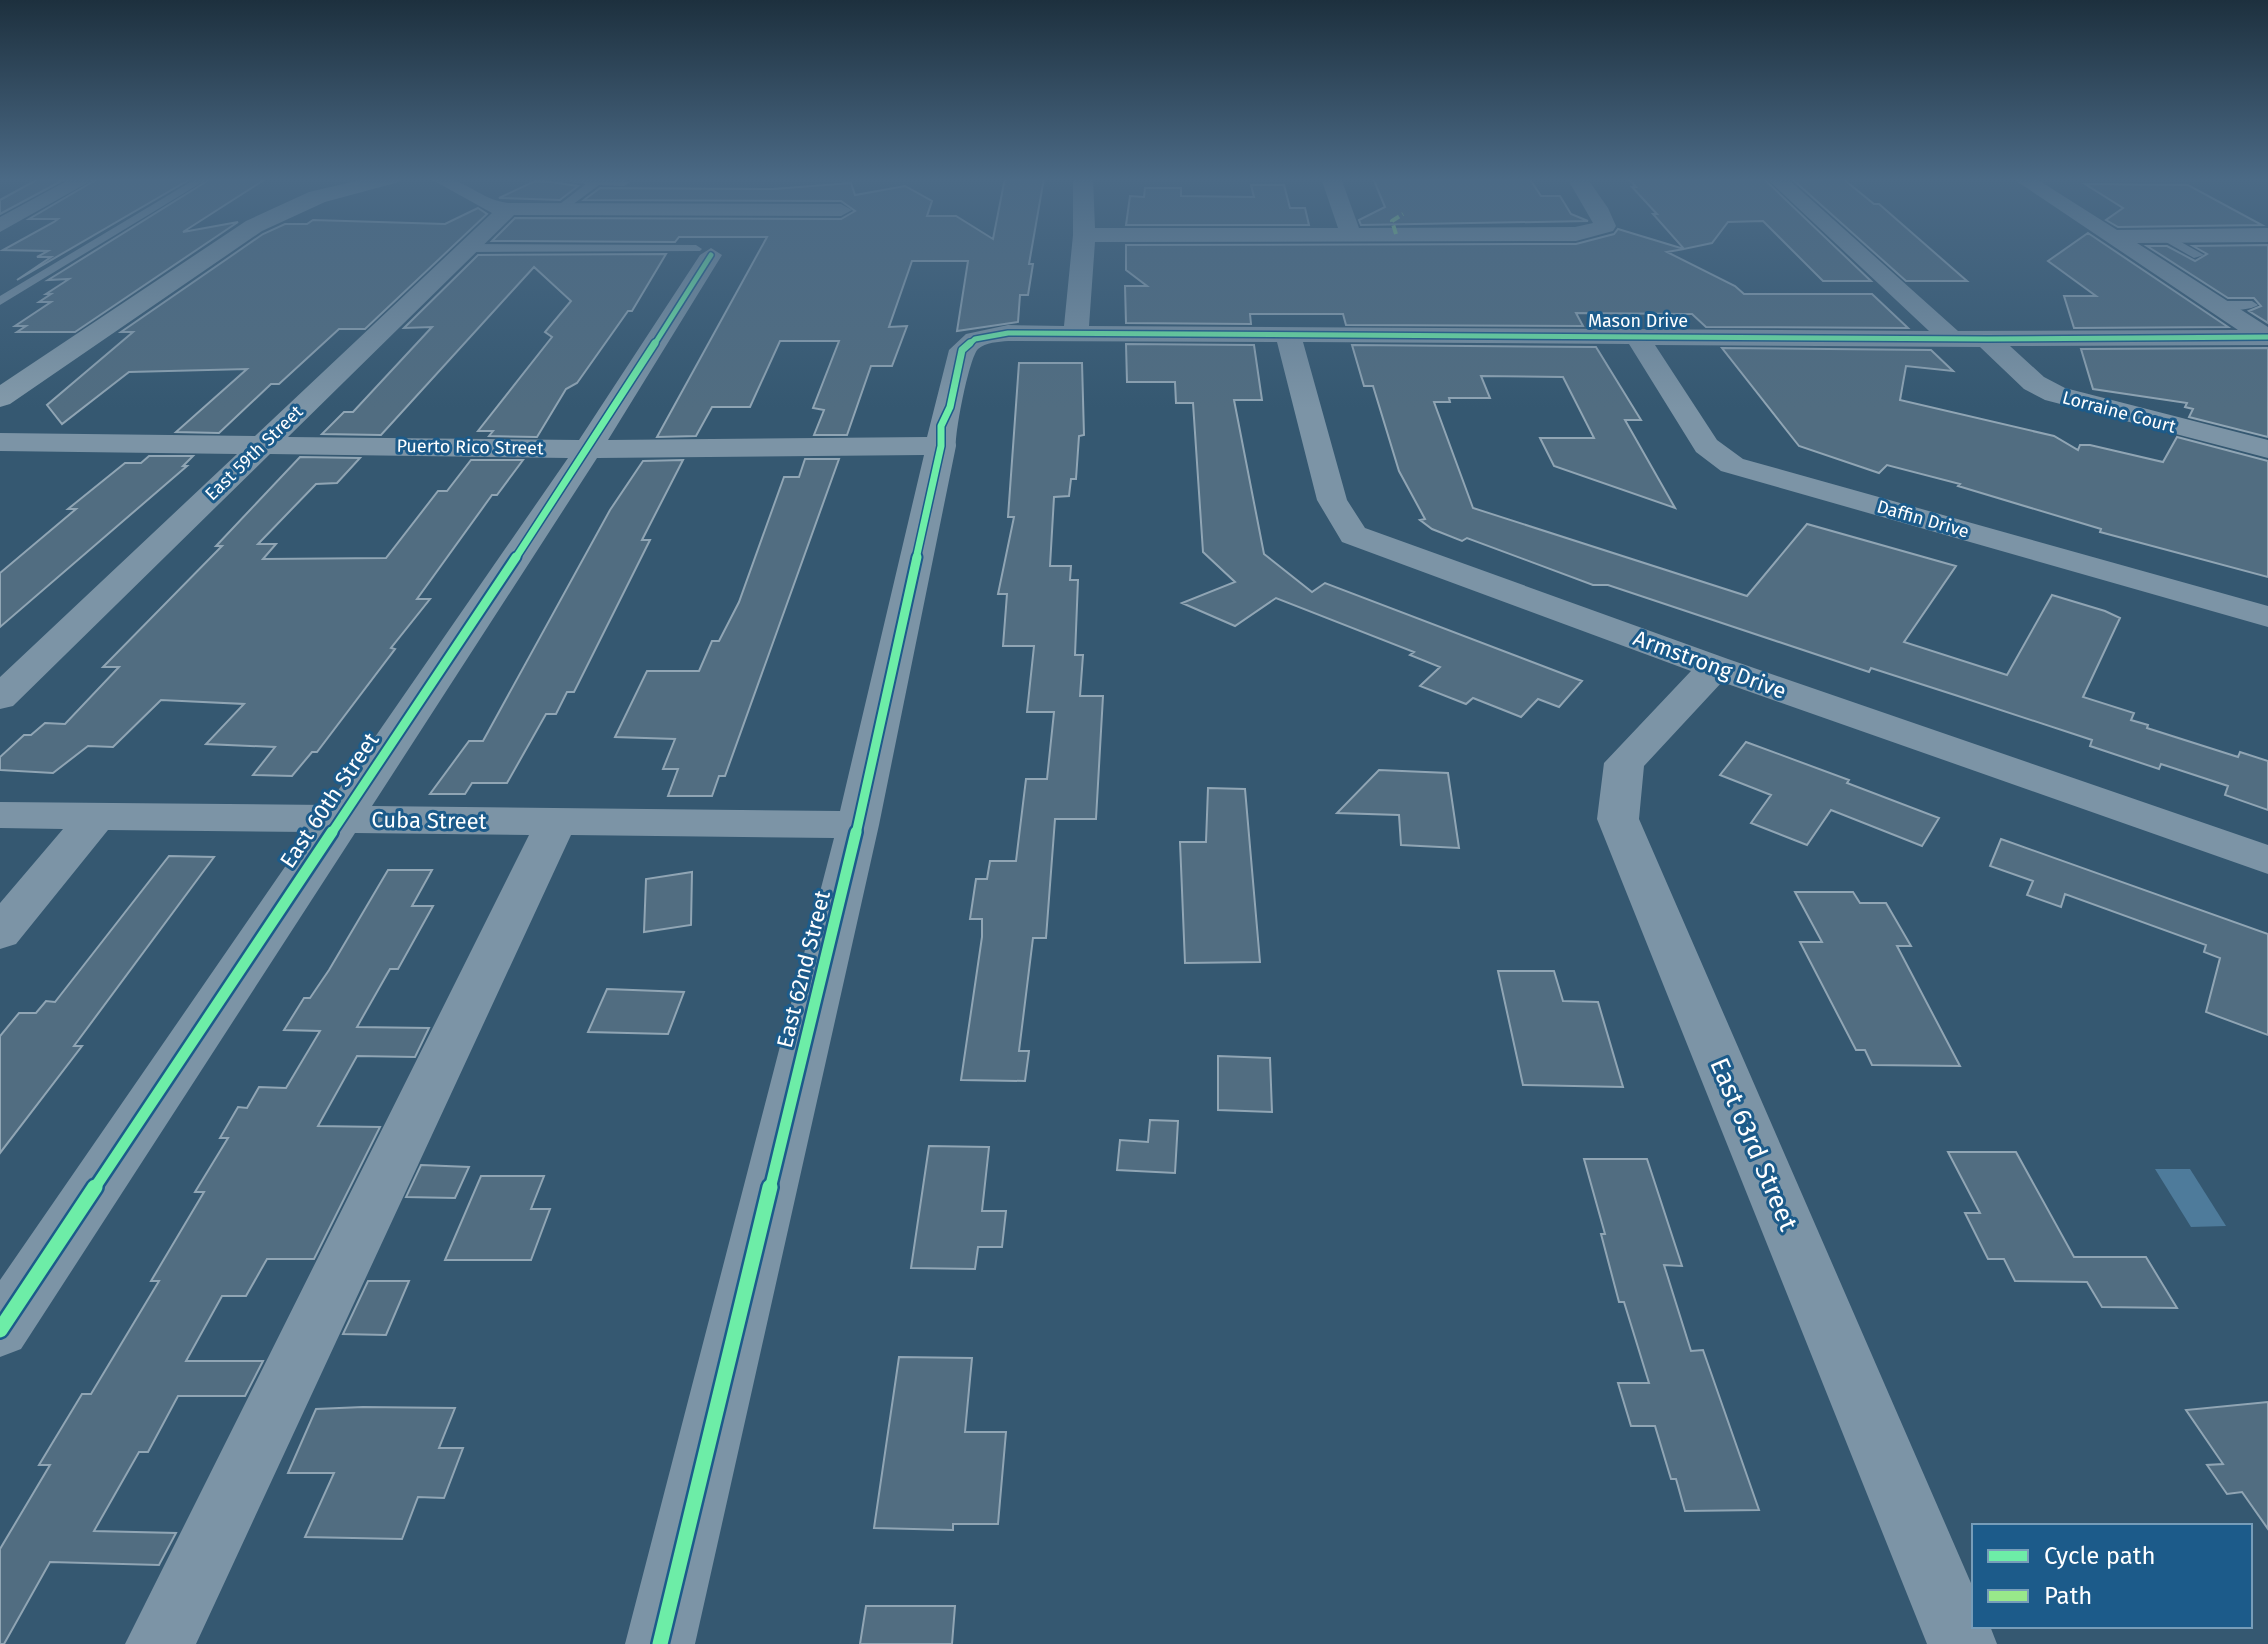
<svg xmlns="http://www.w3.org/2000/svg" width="2268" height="1644" viewBox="0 0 2268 1644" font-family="'Fira Sans',sans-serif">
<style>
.water{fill:#4e7b9b}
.building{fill:#516d81;stroke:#90a5b4;stroke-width:2}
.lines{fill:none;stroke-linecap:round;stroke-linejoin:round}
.service{fill:#7c94a6;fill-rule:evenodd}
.minor{fill:#7c94a6;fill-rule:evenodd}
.secondary{fill:#839aaa;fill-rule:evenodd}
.quiet{stroke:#98e88a;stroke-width:4;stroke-dasharray:9 4;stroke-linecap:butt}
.cycleway-far4-casing{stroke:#1c5b8a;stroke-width:8}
.cycleway-far3-casing{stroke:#1c5b8a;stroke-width:10}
.cycleway-far2-casing{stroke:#1c5b8a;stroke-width:13}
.cycleway-far1-casing{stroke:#1c5b8a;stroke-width:16}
.cycleway-casing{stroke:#1c5b8a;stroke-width:20}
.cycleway-far4{stroke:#6deda7;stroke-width:5}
.cycleway-far3{stroke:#6deda7;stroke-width:7}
.cycleway-far2{stroke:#6deda7;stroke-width:9}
.cycleway-far1{stroke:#6deda7;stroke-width:11}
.cycleway{stroke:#6deda7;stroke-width:15}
.labels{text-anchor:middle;stroke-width:6;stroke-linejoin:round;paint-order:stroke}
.far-street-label{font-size:18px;fill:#fff;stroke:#1c5b8a}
.street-label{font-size:22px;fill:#fff;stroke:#1c5b8a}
.near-street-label{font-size:26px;fill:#fff;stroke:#1c5b8a}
</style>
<rect width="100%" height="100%" fill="#355871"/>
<path class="water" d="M2155,1169H2190L2226,1226L2191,1227Z"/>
<path class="building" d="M40,178H67L0,214V200Z
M99,178H192L17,280L51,257H37L48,251L3,250L54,222L58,219H29Z
M212,178H267L183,232L238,222L75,332H17L26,326H15L51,302H39L51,294H46L69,279L48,280Z
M1005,178H1044L1029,264H1033L1028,295H1020L1018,322L957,331L968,261H912L889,327L907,326L892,366H871L847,435H814L824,410L813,408L839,341H780L750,407H712L696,436L657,437L767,237H679L675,242L492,241L515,218L841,219L855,211L841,201L584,200L600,188L773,189L851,183L855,195L905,186L932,201L927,216H956L993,239Z
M1373,178H1529L1541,196H1560L1571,214L1588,221L1361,225L1359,220L1385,207Z
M1628,178H1763L1871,281H1823L1763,221L1728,222L1712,243L1684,249L1653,214H1657L1632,187H1636Z
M1791,178H1842L1874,204H1879L1967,281H1906Z
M535,181L551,182L578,186L560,200L499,198Z
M2085,184L2188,185L2262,225L2118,227L2106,220L2123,208Z
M1251,185H1284L1290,208H1305L1309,225H1126L1130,196L1144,197L1145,188H1181V196L1254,197Z
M478,208L487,214L365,329H339L279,384H271L219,433L176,432L247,369L129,372L62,424L47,405L133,332H121L263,234L285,224H307L313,220L445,224Z
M1618,229L1684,249L1667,252L1735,286L1744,294H1872L1908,328L1706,327L1692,314L1576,313L1583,326L1346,325L1343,314H1250L1251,324L1126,323L1125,286H1147L1126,270V245L1576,244L1614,234Z
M2088,233L2228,327L2074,328L2064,296H2096L2048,261Z
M2268,245V323L2249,311L2261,306L2254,298H2228L2147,246H2167L2195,261L2207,254L2193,246Z
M666,254L632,311H628L577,383L566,389L537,437L489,436L493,431H478L552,337L545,332L571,301L534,267L381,435L322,434L344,412H353L432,327L404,328L478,255Z
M1126,344L1254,345L1262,400H1234L1264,554L1312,592L1325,583L1582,681L1559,707L1538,699L1521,717L1473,698L1466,704L1420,686L1440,667L1410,655L1414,652L1276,598L1235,626L1182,603L1235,582L1203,552L1193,403H1176L1175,382H1127Z
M1352,345L1596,347L1641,420H1625L1675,508L1554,466L1540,438H1594L1563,377L1481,376L1490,398H1449L1450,402H1434L1473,508L1747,596L1807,524L1945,563L1956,566L1904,642L2007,675L2052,595L2105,611L2120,618L2083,697L2134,713L2131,720L2148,725L2147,728L2238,757L2240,752L2268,761V810L2225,795L2228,786L2161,764L2159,769L2090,746L2092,740L1958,696L1871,668L1869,672L1608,585H1593L1467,538L1462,541L1432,529L1420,520L1425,519L1399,471L1373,386H1364Z
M1722,348L1931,350L1953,371L1906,366L1900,400L2054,436L2078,450L2080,445H2090L2163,462L2177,437L2268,461V577L2100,532L2101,529L1958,486L1960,484L1887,465L1879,473L1799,446Z
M2268,348V437L2189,417L2193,409L2185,407L2187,403L2093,389L2081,349Z
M1019,363H1082L1084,435L1079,436L1076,479H1071L1069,496L1054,497L1050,566H1071L1070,580H1078L1075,655H1083L1080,696H1103L1096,819H1055L1046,938H1033L1019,1051H1029L1025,1081L961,1080L982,937V919H970L976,879H987L990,861H1016L1026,779H1047L1054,712H1027L1034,646H1003L1007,594H998L1014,517H1008Z
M149,456H193L183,466H187L0,627V573L76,509H68L125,463H141Z
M300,457L360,458L337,483L316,484L258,544H276L263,559L386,558L438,491H447L471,460H523L497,495H492L417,599H430L391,648L395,649L317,752H312L292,776L253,775L275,747L206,744L244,704L161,700L113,747L88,746L53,773L0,770V757L24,735H31L45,723L65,724L119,667H103L222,546H216Z
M805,459H839L725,776H719L712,796H668L678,769H663L675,739L615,737L647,671H699L712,641H719L739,602L784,477H799Z
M683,460L642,540H650L574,692H567L556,714H546L507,783H472L465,794H430L469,741H483L610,510L643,461Z
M1746,742L1849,780L1847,783L1939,818L1922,846L1831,810L1807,845L1751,823L1771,795L1720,775Z
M1379,770L1448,773L1459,848L1401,845L1399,815L1337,813Z
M1208,788L1245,789L1260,962L1185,963L1180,842H1206Z
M2001,839L2268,934V1035L2206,1012L2220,958L2204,952L2206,945L2065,894L2061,907L2027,895L2033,881L1990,866Z
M169,856L214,857L74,1046H82L0,1153V1036L19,1013H36L46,1001L55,1002Z
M388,870H432L412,906H433L398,969H390L357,1027L429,1028L415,1057L357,1056L318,1126L380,1127L314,1259H267L246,1296H222L186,1361H263L245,1396H178L148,1452H139L94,1531L176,1533L159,1565L50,1562L4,1644H0V1549L50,1465H39L82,1394H91L159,1281H151L204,1192H195L228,1138H220L238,1107L247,1108L259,1087L286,1088L320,1031L284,1030L304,998H310L329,970Z
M692,872L691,925L644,932L646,879Z
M1795,892H1853L1860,903H1886L1911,946H1897L1960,1066L1872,1065L1865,1050H1856L1800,942H1822Z
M1498,971H1554L1563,1001L1598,1002L1623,1087L1523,1085Z
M607,989L684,992L668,1034L588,1032Z
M1218,1056L1270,1058L1272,1112L1218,1110Z
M1150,1120L1178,1121L1175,1173L1117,1170L1120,1140L1148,1142Z
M929,1146L989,1147L982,1211H1006L1002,1247H978L975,1269L911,1268Z
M1948,1152H2016L2074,1257H2146L2177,1308L2102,1307L2087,1282L2015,1281L2004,1259H1988L1965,1213H1980Z
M1584,1159H1647L1682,1266L1664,1265L1691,1351L1703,1350L1759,1510L1685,1511L1676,1479H1671L1655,1426H1631L1618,1383H1649L1624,1302H1619L1601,1234H1605Z
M421,1165L469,1167L455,1198L406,1197Z
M481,1176H544L531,1209H550L531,1260H445Z
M368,1281H409L386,1335L343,1334Z
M899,1357L972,1358L965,1432H1006L998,1524H953V1530L874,1528Z
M2268,1402V1529L2242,1492L2227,1494L2207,1465L2223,1464L2186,1410Z
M363,1407L455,1408L439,1448H463L444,1498L418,1497L402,1539L305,1537L334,1473H288L316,1409Z
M866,1606H955L952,1644H860Z"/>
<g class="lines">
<path class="service" d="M197,178H209L0,305V296Z
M570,178L624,180L629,183L624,186L599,185L564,211H556V207L586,184L570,182Z
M2159,234H2167L2204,255L2194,258L2159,238Z
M696,245L702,249L700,251L469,252L463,248L469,244Z
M2212,301H2252L2258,305C2248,312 2220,311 2210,304Z"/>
<path class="minor" d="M72,178H96L0,232V217Z
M429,178C466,175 476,199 508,203L841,204L852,210L841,216L514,215L288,437L579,440L700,255L711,248L722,255L608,440L927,437L949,350L966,334L1008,325L1064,326L1073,235V178H1093L1095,228H1338L1321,178H1341L1359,228L1575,227L1593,223L1567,178H1587L1608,208L1616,226L1613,231L1576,241L1095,242L1089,326L1929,331L1766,178H1787L1958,331L2238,330L2012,178H2035L2117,230L2268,228V242L2137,243L2268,327V345L2010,346L2044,377L2065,388L2268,440V458L2045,400L2024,389L1980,347L1655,345L1717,440L1743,459L2268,606V627L1721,471L1696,452L1629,344L1303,342L1347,500L1365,528L1728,659L2268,845V874L1722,682L1644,766L1639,819L1974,1590V1626H1990L1997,1644H1927L1597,819L1604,763L1691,671L1342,542L1317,500L1277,342L1008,341C998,342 986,342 978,349C969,358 955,432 956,446L879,825L695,1644H625L834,838L571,835L196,1644H125L529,835L355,833L21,1349L0,1357V1280L309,832L108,830L16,944L0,949V903L63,829L0,828V802L328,805L568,458L270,454L13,706L0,709V677L237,454L0,451V433L255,436L492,213ZM924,455L840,811L372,806L597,458Z"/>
<path class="secondary" d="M369,178H402L399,182L325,202L262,231L10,404L0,407V385L246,221L309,192Z"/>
<path class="quiet" d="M1396,234L1392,221L1403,214"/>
<defs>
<path id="cycleway-far4" d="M654,345L711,255
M968,345L975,339L1008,333L1987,339L2268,337"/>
<path id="cycleway-far3" d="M515,559L655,343
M916,559L941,446V426L950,407L962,350L970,343"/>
<path id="cycleway-far2" d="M331,834L516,557
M856,834L917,557"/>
<path id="cycleway-far1" d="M94,1189L332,832
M770,1189L856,832"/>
<path id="cycleway" d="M0,1330L95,1187
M660,1644L770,1187"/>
</defs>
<use href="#cycleway-far4" class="cycleway-far4-casing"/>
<use href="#cycleway-far3" class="cycleway-far3-casing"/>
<use href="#cycleway-far2" class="cycleway-far2-casing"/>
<use href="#cycleway-far1" class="cycleway-far1-casing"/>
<use href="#cycleway" class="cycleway-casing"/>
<use href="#cycleway-far4" class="cycleway-far4"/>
<use href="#cycleway-far3" class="cycleway-far3"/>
<use href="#cycleway-far2" class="cycleway-far2"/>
<use href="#cycleway-far1" class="cycleway-far1"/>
<use href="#cycleway" class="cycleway"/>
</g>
<linearGradient id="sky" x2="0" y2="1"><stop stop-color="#1d303e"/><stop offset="0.44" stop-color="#4b6a86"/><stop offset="1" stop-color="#4b6a86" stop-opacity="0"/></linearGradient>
<rect width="2268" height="408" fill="url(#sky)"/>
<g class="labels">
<g class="far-street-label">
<text x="1638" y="327">Mason Drive</text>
<text transform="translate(2119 412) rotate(15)" y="6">Lorraine Court</text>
<text transform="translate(470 447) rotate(1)" y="6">Puerto Rico Street</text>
<text transform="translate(254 453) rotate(-44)" y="6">East 59th Street</text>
<text transform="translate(1923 519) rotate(16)" y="6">Daffin Drive</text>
</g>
<g class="street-label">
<text transform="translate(1710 664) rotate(20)" y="8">Armstrong Drive</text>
<text transform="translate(329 800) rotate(-56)" y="8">East 60th Street</text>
<text transform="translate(429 820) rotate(1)" y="8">Cuba Street</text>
<text transform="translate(803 969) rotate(-76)" y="8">East 62nd Street</text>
</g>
<g class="near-street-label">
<text transform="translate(1754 1144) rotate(67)" y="9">East 63rd Street</text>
</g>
</g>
<rect x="1972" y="1524" width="280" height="104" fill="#1c5b8a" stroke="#779db9" stroke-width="2"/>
<rect x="1988" y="1550" width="40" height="12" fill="#6deda7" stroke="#779db9" stroke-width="2"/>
<text x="2044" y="1564" font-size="24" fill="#ffffff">Cycle path</text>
<rect x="1988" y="1590" width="40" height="12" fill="#98e88a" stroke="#779db9" stroke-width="2"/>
<text x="2044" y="1604" font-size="24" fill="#ffffff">Path</text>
</svg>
